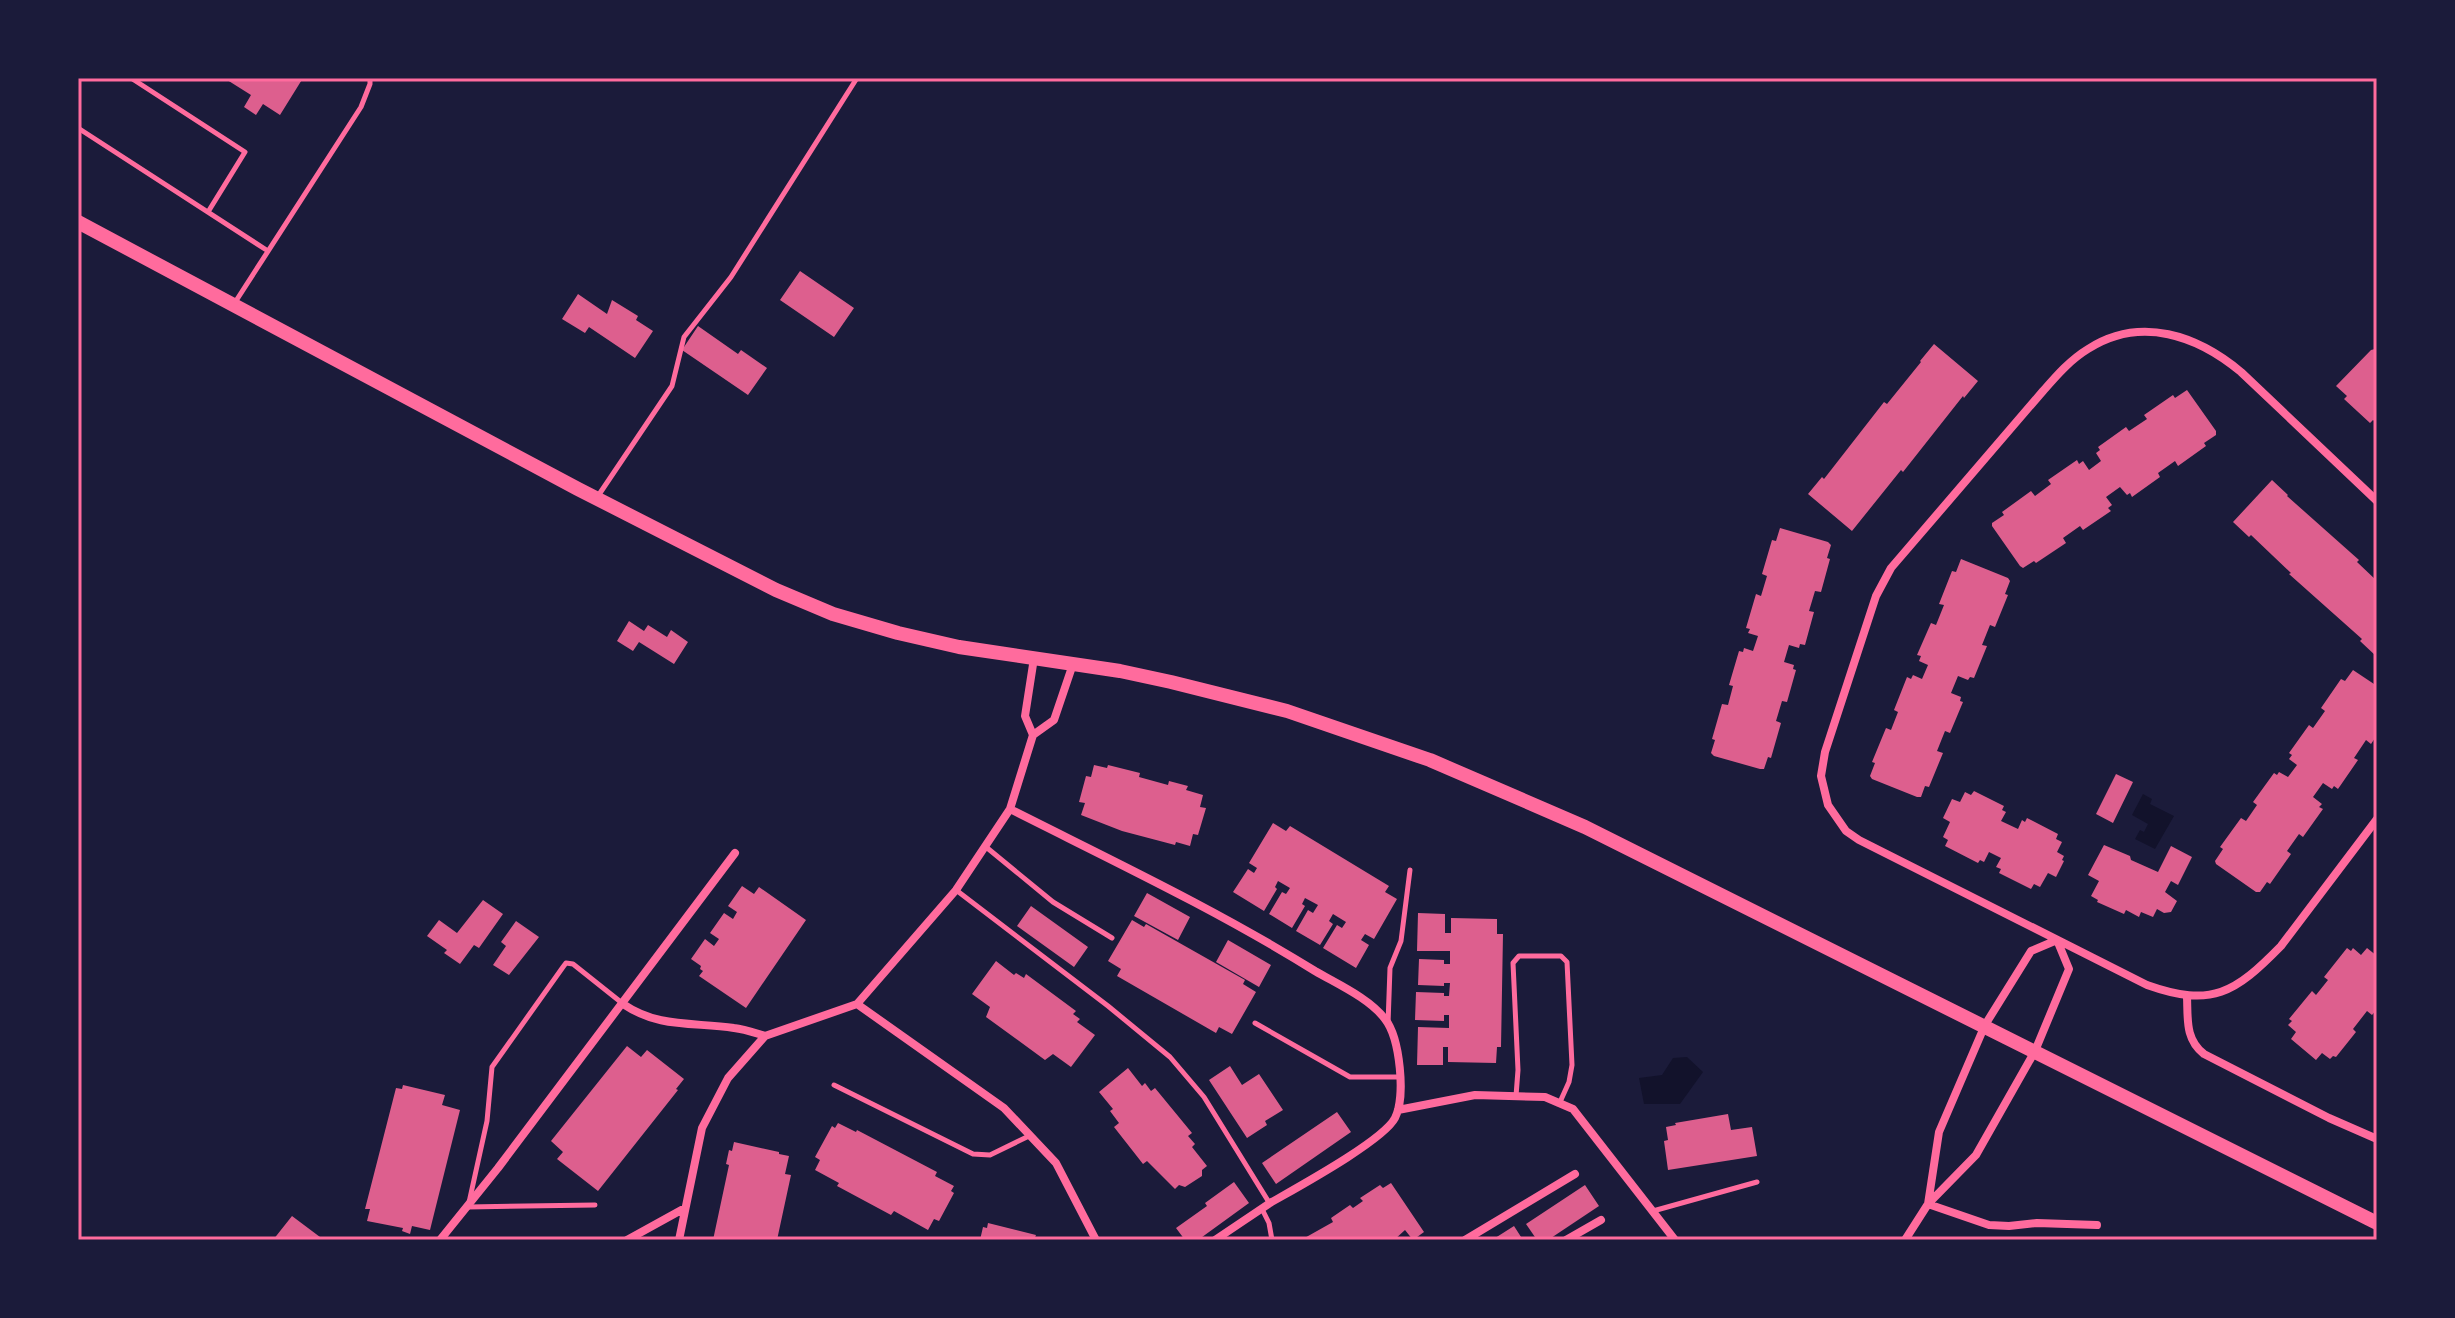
<svg xmlns="http://www.w3.org/2000/svg" width="2455" height="1318" viewBox="0 0 2455 1318" font-family="'DejaVu Sans',sans-serif">
<style>
.water{fill:#12122b}
.building{fill:#dd5f8e}
.lines{fill:none;stroke-linecap:round;stroke-linejoin:round}
.service{stroke:#ff6b9d;stroke-width:5}
.minor{stroke:#ff6b9d;stroke-width:8}
.secondary{stroke:#ff6b9d;stroke-width:14}
.neatline{fill:none;stroke:#ff6b9d;stroke-width:3}
</style>
<rect width="100%" height="100%" fill="#1b1b3a"/>
<path class="water" d="M2143,794L2152,799L2150,804L2174,816L2155,849L2135,839L2140,830L2144,832L2148,824L2132,815Z
M1687,1057L1703,1072L1680,1104H1644L1639,1078L1662,1075L1673,1058Z"/>
<path class="building" d="M224,78H303L280,115L263,104L256,115L244,107L251,95Z
M800,271L854,308L834,337L780,300Z
M578,294L607,314L612,300L638,316L636,320L653,331L635,358L589,327L585,333L562,319Z
M698,326L738,354L741,350L767,368L748,395L682,350Z
M1934,344L1978,381L1964,398L1963,396L1903,472L1901,470L1852,531L1808,494L1822,477L1824,479L1884,402L1887,404L1921,362L1920,361Z
M2375,349L2377,351V423L2373,420L2370,423L2344,399L2347,396L2336,386L2371,350Z
M2187,390L2216,431V435L2204,443L2206,446L2178,466L2175,461L2158,473L2160,477L2132,497L2130,493L2127,495L2120,487L2106,497L2112,505L2108,508L2111,511L2083,530L2080,526L2063,538L2066,543L2036,563L2034,561L2023,568L2020,566L1992,526V523L2004,515L2002,512L2031,491L2035,496L2051,484L2048,480L2077,460L2079,464L2083,461L2089,470L2101,461L2096,453L2100,450L2098,447L2126,427L2129,431L2147,419L2144,415L2173,395L2175,398Z
M2272,480L2288,495L2287,496L2359,560L2357,562L2377,581V657L2360,641L2362,639L2289,574L2291,573L2251,535L2249,537L2233,522Z
M1780,528L1828,542L1831,545L1827,558L1830,559L1821,592L1815,591L1809,611L1814,612L1805,645L1800,644L1799,648L1789,645L1784,662L1794,665L1793,669L1796,670L1787,702L1782,701L1776,721L1781,723L1771,758L1768,757L1764,769H1760L1714,756L1711,753L1715,740L1712,739L1722,704L1728,705L1733,686L1729,685L1739,651L1743,652L1744,648L1753,651L1758,636L1748,633L1750,629L1746,628L1756,594L1761,596L1767,576L1762,574L1772,540L1776,541Z
M1961,559L2008,578L2010,581L2005,594L2008,595L1995,627L1990,625L1982,645L1987,646L1974,678L1970,677L1968,680L1958,676L1951,693L1961,697L1960,701L1963,702L1950,733L1945,731L1937,751L1943,753L1929,787L1925,786L1921,797H1917L1872,779L1870,776L1875,763L1872,762L1886,728L1891,730L1898,712L1894,710L1907,677L1911,679L1913,675L1922,679L1928,665L1919,661L1921,656L1917,655L1931,623L1936,625L1944,605L1939,604L1952,571L1956,572Z
M629,621L644,631L648,625L667,637L671,630L688,642L674,664L639,642L633,651L617,641Z
M2353,670L2377,686V735L2371,744L2366,740L2354,758L2358,760L2338,789L2334,786L2332,789L2323,783L2313,797L2322,804L2319,807L2323,809L2303,837L2299,834L2287,851L2291,854L2270,884L2267,882L2260,892H2256L2216,864L2215,861L2223,849L2220,847L2241,818L2246,821L2257,805L2253,802L2274,773L2277,775L2279,772L2288,777L2297,765L2289,759L2292,755L2289,753L2309,725L2313,728L2325,711L2321,708L2341,679L2345,681Z
M1094,765L1107,768L1108,765L1140,773L1139,777L1168,785L1169,781L1188,786L1186,790L1203,795L1200,807L1206,808L1198,835L1193,834L1190,846L1176,842L1175,845L1122,831L1081,815L1085,803L1079,802L1086,776L1091,777Z
M2116,774L2133,782L2113,823L2096,814Z
M1974,791L2004,806L2002,810L2006,812L2001,821L2018,829L2022,820L2025,822L2027,818L2058,834L2056,839L2062,842L2057,852L2064,856L2062,860L2064,861L2056,877L2048,873L2040,887L2034,884L2031,889L1999,873L2001,869L1996,867L2001,858L1989,852L1984,862L1980,860L1978,863L1945,846L1948,840L1943,837L1950,822L1943,818L1952,799L1960,802L1965,792L1971,795Z
M1273,823L1286,831L1290,826L1389,886L1385,892L1397,899L1374,939L1365,934L1361,940L1369,945L1356,968L1323,948L1337,925L1342,928L1346,922L1333,914L1329,921L1333,924L1320,945L1296,931L1308,910L1313,913L1318,905L1305,898L1302,904L1305,906L1292,928L1269,914L1282,892L1286,894L1290,888L1278,881L1275,887L1277,889L1264,911L1233,892L1248,869L1254,873L1257,868L1249,863Z
M2104,845L2130,856L2131,860L2158,872L2171,846L2192,857L2178,885L2171,881L2165,892L2177,901L2171,912L2164,913L2157,909L2153,917L2141,912L2139,917L2126,910L2124,914L2097,902L2098,900L2091,896L2099,881L2088,875Z
M742,886L754,894L759,887L806,920L746,1008L699,976L703,971L700,969L701,966L691,959L705,939L714,946L719,939L710,933L724,913L733,919L737,912L728,906Z
M1147,893L1190,917L1178,940L1134,916Z
M483,900L503,914L479,948L474,945L460,964L444,953L447,950L427,936L439,920L457,933Z
M1031,906L1088,947L1074,967L1017,926Z
M1418,913L1445,914V933H1451V918L1497,919V934H1503L1501,1047H1497L1496,1063L1448,1062V1047H1443V1065H1417L1418,1027L1449,1028V1015H1444V1021L1415,1020L1416,992L1444,993V996H1449L1450,983H1444V986L1418,985L1419,959L1444,960V964H1450V951H1417Z
M1132,920L1144,927L1146,924L1245,980L1243,984L1256,992L1232,1034L1219,1027L1216,1033L1117,976L1121,969L1108,961Z
M516,921L539,937L509,975L493,965L506,946L501,942Z
M1228,940L1271,965L1259,987L1216,962Z
M2347,948L2351,951L2353,948L2361,955L2367,948L2377,956V1009L2372,1015L2367,1011L2353,1029L2356,1032L2336,1057L2333,1056L2330,1059L2322,1053L2316,1060L2291,1039L2296,1032L2288,1025L2292,1021L2289,1019L2312,991L2316,995L2328,980L2324,977Z
M996,961L1014,975L1016,973L1024,978L1026,974L1076,1011L1073,1014L1080,1019L1077,1022L1095,1035L1071,1067L1053,1054L1045,1060L986,1017L990,1007L972,994Z
M627,1046L641,1057L647,1050L684,1079L676,1089L678,1090L598,1191L557,1159L563,1152L551,1141Z
M1230,1066L1242,1085L1259,1074L1283,1110L1265,1121L1267,1125L1247,1138L1209,1080Z
M1128,1068L1142,1086L1145,1083L1151,1091L1155,1088L1192,1133L1188,1136L1195,1144L1192,1147L1207,1166L1202,1170V1176L1185,1187L1179,1185L1175,1189L1147,1161L1143,1164L1114,1127L1119,1123L1110,1111L1113,1109L1099,1092Z
M403,1085L445,1095L442,1105L460,1110L430,1230L412,1226L410,1234L402,1231L403,1228L367,1221L370,1209H365L396,1088L402,1089Z
M1337,1112L1351,1132L1276,1184L1262,1163Z
M1728,1114L1731,1130L1752,1127L1757,1156L1668,1170L1664,1141L1668,1140L1666,1127L1676,1125L1675,1123Z
M838,1123L856,1132L857,1130L937,1172L935,1176L954,1186L951,1191L954,1193L939,1221L934,1219L928,1230L894,1211L891,1215L837,1186L839,1183L815,1170L820,1160L815,1157L832,1126L835,1128Z
M734,1142L779,1152V1154L789,1156L785,1174L791,1175L777,1240H713L729,1165L726,1164L729,1150L732,1151Z
M1234,1182L1249,1203L1198,1240H1185L1176,1228L1207,1206L1205,1203Z
M1391,1183L1424,1232L1413,1240L1405,1230L1394,1240H1301L1333,1222L1331,1218L1350,1205L1353,1208L1363,1201L1360,1198L1380,1185L1383,1188Z
M1585,1185L1599,1206L1548,1240H1537L1526,1224Z
M292,1216L324,1240H273Z
M988,1223L1036,1235L1034,1240H980L983,1227L987,1228Z
M1514,1226L1523,1240H1492Z"/>
<g class="lines">
<path class="service" d="M131,78L245,152L208,212
M78,128L268,251
M234,304L361,107L370,84V78
M598,496L672,386L684,337L731,277L857,78
M986,847L1053,902L1112,938
M956,890L1108,1006L1170,1057L1204,1097L1270,1204
M1255,1023L1350,1077H1400
M1388,1024L1390,968L1401,941L1410,870
M834,1085L973,1154L990,1155L1029,1136
M1516,1096L1518,1070L1513,963L1519,956H1561L1567,962L1572,1065L1569,1082L1560,1102
M595,1205L468,1207L487,1121L492,1067L563,967L566,963L573,964L622,1003
M1262,1209L1269,1223L1272,1240
M1653,1211L1757,1182"/>
<path class="minor" d="M2377,501L2241,372C2198,336 2141,315 2088,349C2070,360 2057,375 2043,391L1891,568L1876,596L1825,752L1821,776L1828,805L1846,831L1859,840L2147,985C2212,1008 2235,993 2281,946L2377,819
M1033,735L1025,716L1034,658
M1010,809C1113,861 1217,910 1315,971C1337,984 1369,998 1385,1019C1400,1038 1406,1097 1395,1118C1383,1141 1296,1188 1270,1203C1252,1215 1233,1228 1215,1240
M2187,997C2188,1019 2185,1039 2204,1054L2329,1118L2377,1139
M623,1004C658,1028 693,1022 734,1028C745,1029 755,1033 765,1036
M857,1004L1004,1108L1056,1163L1096,1240
M1398,1110L1475,1095L1545,1097L1573,1109L1675,1240
M1928,1204L1989,1225L2009,1226L2037,1223L2097,1225
M440,1240L498,1168L735,853
M627,1240L685,1208
M679,1240L702,1128L728,1078L765,1036L857,1004L956,890L1010,809L1033,735L1054,720L1073,664
M1465,1240L1575,1174
M1566,1240L1601,1220
M1905,1240L1928,1204L1976,1155L2035,1051L2069,969L2057,940L2031,951L1985,1025L1939,1132L1928,1204"/>
<path class="secondary" d="M78,222L578,489L776,590L833,614L898,633L959,647L1120,671L1171,682L1287,711L1430,760L1585,827L2377,1223"/>
</g>
<rect width="2455" height="1318" fill="none" stroke="#1b1b3a" stroke-width="160"/>
<rect x="80" y="80" width="2295" height="1158" class="neatline"/>
</svg>
